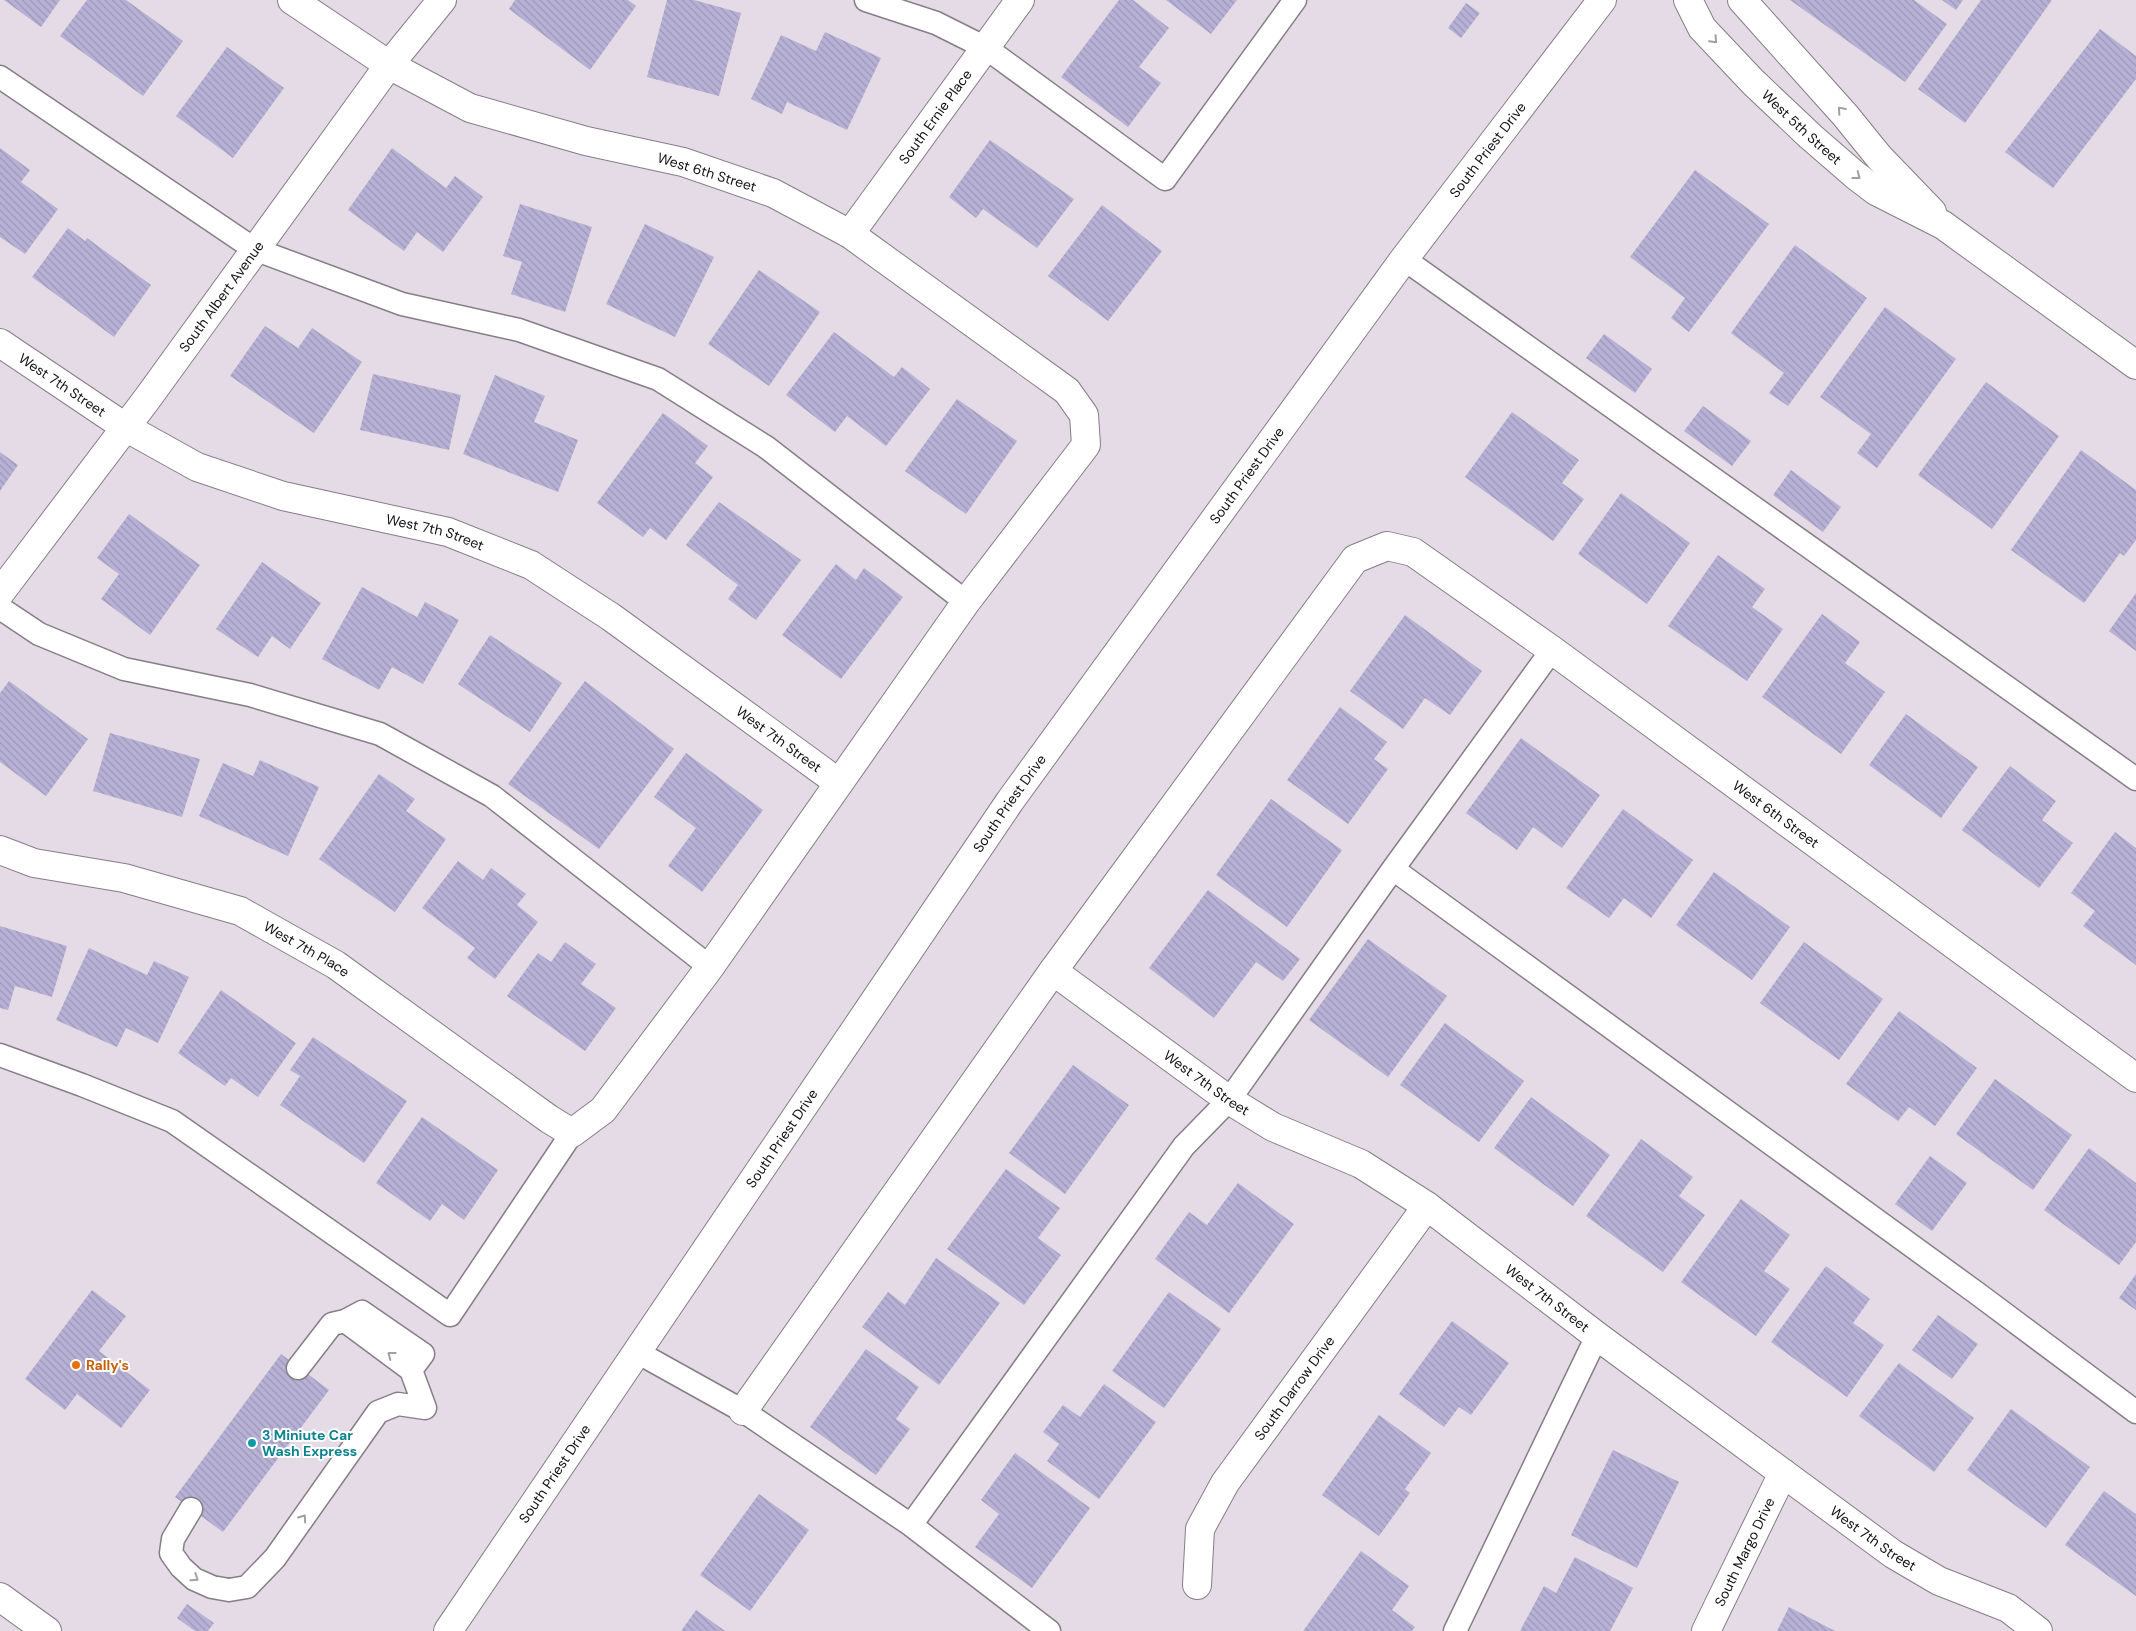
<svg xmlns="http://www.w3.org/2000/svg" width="2136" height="1631" viewBox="0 0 2136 1631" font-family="'DM Sans',sans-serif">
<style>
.building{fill:url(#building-back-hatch)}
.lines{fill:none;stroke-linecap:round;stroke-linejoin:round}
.lane-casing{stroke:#867d87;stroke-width:25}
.street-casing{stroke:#867d87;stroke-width:30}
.secondary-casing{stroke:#867d87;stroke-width:30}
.primary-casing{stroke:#867d87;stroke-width:30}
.lane{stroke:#fff;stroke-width:22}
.street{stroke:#fff;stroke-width:28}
.secondary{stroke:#fff;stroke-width:28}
.primary{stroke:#fff;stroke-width:28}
.oneway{stroke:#a09fa1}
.food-dot{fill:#e8710a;stroke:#fff;stroke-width:2}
.culture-dot{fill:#0f9aa8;stroke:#fff;stroke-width:2}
.labels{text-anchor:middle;stroke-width:4;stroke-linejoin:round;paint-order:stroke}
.street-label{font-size:14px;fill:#120f13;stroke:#fff}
.food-label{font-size:14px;font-weight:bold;fill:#c56008;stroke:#fff;text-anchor:start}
.culture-label{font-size:14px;font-weight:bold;fill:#0d838f;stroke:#fff;text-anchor:start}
</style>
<defs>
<pattern id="building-back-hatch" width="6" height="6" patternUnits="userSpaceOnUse" patternTransform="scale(1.25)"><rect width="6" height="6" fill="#b7b1d5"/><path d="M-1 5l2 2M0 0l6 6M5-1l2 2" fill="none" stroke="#9c97b6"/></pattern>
</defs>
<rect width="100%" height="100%" fill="#e5dbe6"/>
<path class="building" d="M4,0H60L41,27Z
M87,0H126L183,41L143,96L60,36Z
M515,0H628L636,6L590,70L509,9Z
M667,0H694L741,13L719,96L647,77Z
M1119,0H1133L1169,28L1139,67L1161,83L1128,127L1061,77Z
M1166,0H1237L1211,34Z
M1790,0H1914L1947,24L1905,82Z
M1942,0H1963L1956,10Z
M1981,0H2052L1965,123L1918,89Z
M1466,3L1480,13L1461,38L1448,28Z
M2100,29L2136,56V79L2053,188L2005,152Z
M825,32L881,58L847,130L787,102L782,114L751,99L781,35L816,51Z
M227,47L284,88L233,158L176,116Z
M990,140L1074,199L1037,248L983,209L976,218L949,197Z
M0,148L30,170L21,182L58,209L25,254L0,237Z
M392,148L446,188L455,176L483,197L443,252L417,232L404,251L348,210Z
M1695,170L1769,224L1689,332L1671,318L1685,298L1630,257Z
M520,204L592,227L565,312L511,294L522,262L503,256Z
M1102,205L1162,251L1108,321L1048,276Z
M645,224L714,257L675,337L606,304Z
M68,228L85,241L87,238L151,285L114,337L32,277Z
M1795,245L1867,298L1788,406L1769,393L1784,373L1731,333Z
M759,270L820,312L769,386L708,344Z
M1885,307L1956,359L1877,468L1857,453L1871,434L1820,397Z
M265,326L298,348L312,328L362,362L314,433L230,376Z
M834,332L894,377L902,367L930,389L886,446L847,416L835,432L786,395Z
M1604,334L1652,369L1635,393L1586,358Z
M373,374L461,395L449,450L360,430Z
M495,375L545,396L534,422L578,440L558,492L463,454Z
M1986,382L2059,436L1992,529L1918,475Z
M957,399L1017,441L966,514L905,471Z
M1703,406L1751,441L1732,466L1684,431Z
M1512,412L1579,460L1562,483L1584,499L1553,541L1465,477Z
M663,413L708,446L695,463L713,477L666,540L650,528L643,537L597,503Z
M2081,450L2136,490V540L2124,556L2120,553L2084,603L2011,550Z
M0,452L18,465L0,491Z
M1791,470L1841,507L1823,532L1773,495Z
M1621,493L1690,543L1647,604L1578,554Z
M719,502L801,560L756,620L728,599L738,585L686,545Z
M129,514L200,565L150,635L101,599L119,574L97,558Z
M1718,555L1765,589L1752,607L1783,629L1747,681L1668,626Z
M262,562L321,603L290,649L272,636L258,657L216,629Z
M836,564L856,580L864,568L903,597L841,679L782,635Z
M362,587L417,617L425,602L459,620L423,684L392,667L379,690L322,659Z
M2136,593V651L2109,631Z
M1822,614L1860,642L1845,663L1885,692L1841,754L1762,697Z
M1405,615L1482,671L1450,715L1425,698L1403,729L1350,691Z
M490,635L562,683L530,732L458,684Z
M9,681L88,739L46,796L0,762V693Z
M585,681L674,749L599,849L508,784Z
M1340,707L1387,742L1374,759L1388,769L1348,824L1287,780Z
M1906,714L1978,767L1941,818L1869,765Z
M110,733L200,759L182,817L93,791Z
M1521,738L1600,795L1562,848L1533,827L1517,850L1466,813Z
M686,753L763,810L702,892L668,866L696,828L654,797Z
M260,760L319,787L288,856L199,816L223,763L253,776Z
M2010,766L2056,801L2042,820L2073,843L2039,888L1962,830Z
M379,774L415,799L406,811L446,839L395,912L319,859Z
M1271,799L1342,850L1287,927L1216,875Z
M1623,809L1693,860L1651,918L1624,898L1609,918L1566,888Z
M2115,832L2136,848V965L2083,926L2095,911L2071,893Z
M458,861L483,880L491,868L526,894L517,905L538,922L495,979L467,958L475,948L422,908Z
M1714,872L1790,927L1752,980L1676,925Z
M1208,890L1300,959L1283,981L1256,962L1214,1018L1149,968Z
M0,926L67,946L52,997L15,986L8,1010L0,1008Z
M1368,939L1447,996L1388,1077L1309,1020Z
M565,942L596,964L581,984L616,1008L585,1051L507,996L538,953L551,962Z
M1804,942L1883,999L1839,1060L1760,1003Z
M89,948L147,975L154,961L189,977L158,1043L126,1028L117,1047L56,1020Z
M221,990L296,1043L258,1097L231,1078L225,1086L178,1053Z
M1899,1011L1977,1068L1935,1126L1909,1107L1898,1121L1846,1084Z
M1445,1023L1524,1081L1479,1142L1400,1085Z
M313,1037L407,1101L364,1163L280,1105L300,1076L290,1070Z
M1073,1065L1129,1105L1065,1194L1009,1153Z
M1995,1079L2072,1135L2033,1190L1956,1134Z
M1531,1097L1610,1155L1573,1206L1494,1148Z
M422,1117L498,1170L464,1220L442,1204L430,1221L376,1183Z
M1641,1139L1693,1177L1679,1196L1705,1215L1663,1272L1586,1216Z
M2089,1148L2136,1183V1242L2119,1265L2044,1210Z
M1930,1156L1967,1183L1932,1231L1895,1204Z
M1006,1169L1060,1208L1038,1238L1061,1255L1024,1305L947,1249Z
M1238,1183L1294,1224L1229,1313L1155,1259L1189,1212L1207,1225Z
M1741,1199L1790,1235L1764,1271L1790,1289L1756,1336L1681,1282Z
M936,1258L1000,1303L939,1385L862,1327L888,1292L905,1305Z
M1826,1266L1870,1299L1853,1323L1884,1345L1847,1397L1771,1342Z
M2136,1274V1310L2119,1298Z
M92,1290L126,1316L99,1351L150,1390L121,1428L77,1394L65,1410L25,1379Z
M1169,1292L1221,1329L1164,1408L1112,1371Z
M1938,1315L1978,1344L1952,1379L1912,1350Z
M1452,1321L1509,1363L1471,1415L1459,1407L1444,1427L1399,1394Z
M866,1349L919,1387L896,1419L910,1429L876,1475L810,1427Z
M281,1354L329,1390L223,1532L175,1497Z
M1899,1363L1974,1418L1934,1472L1859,1416Z
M1104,1384L1156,1422L1099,1499L1047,1461L1059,1444L1043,1432L1063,1405L1080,1417Z
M2011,1409L2090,1467L2046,1528L1967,1470Z
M1379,1415L1431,1453L1405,1489L1410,1493L1379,1536L1322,1495Z
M1613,1450L1679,1482L1637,1568L1571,1535Z
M1015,1453L1090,1508L1032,1588L975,1547L999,1514L981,1500Z
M2104,1491L2136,1514V1596L2065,1545Z
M759,1494L809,1530L750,1611L700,1575Z
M1361,1551L1409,1586L1392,1610L1415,1627L1412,1631H1303Z
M1575,1557L1633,1588L1610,1631H1520L1544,1586L1556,1593Z
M187,1604L214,1623L208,1631H195L177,1618Z
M1789,1607L1835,1631H1777Z
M696,1610L725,1631H681Z"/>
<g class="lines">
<defs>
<path id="lane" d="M866,0L936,23L986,48L1165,179L1295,0
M0,77L254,249L402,304L519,330L658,379L766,447L966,602
M1404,259L2136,779
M0,608L39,634L124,669L250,695L380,734L492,796L710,967
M1393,869L1978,1294L2136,1412
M0,1055L82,1085L172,1121L450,1315L572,1133
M345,1321L362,1312L423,1354L411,1370
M637,1352L743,1411L911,1525L1049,1631
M191,1509L173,1539L171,1553L181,1567L194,1579L212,1587L229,1590L247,1587L275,1558L378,1412L398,1404L425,1408L411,1370L345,1321L332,1324L298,1368
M911,1525L1184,1146L1229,1100L1244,1079L1393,869L1552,650
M1455,1631L1597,1336"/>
<g id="street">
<path id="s1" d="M1688,0L1702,28L1753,82L1810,136L1855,175L1876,191L1943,225L2136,365"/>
<path d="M1742,0L1845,115L1879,157L1932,212"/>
<path id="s2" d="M850,234L1020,0"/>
<path id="s3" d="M0,343L125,427L197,467L283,496L448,532L531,565L611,617L839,783"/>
<path id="s4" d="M0,593L147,399L389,65L442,0"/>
<path id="s5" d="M0,850L34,863L124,878L240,911L336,965L549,1119L572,1133L603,1110L710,967L966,602L1086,445L1084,415L1067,391L850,234L773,193L683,162L586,141L470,108L389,65L292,0"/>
<path id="s6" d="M1053,971L1229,1100L1273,1127L1361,1164L1427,1206L1597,1336L1893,1554L1939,1581L2008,1608L2038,1631"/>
<path id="s7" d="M743,1411L1053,971L1355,559L1387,546L1413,552L1552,650L2136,1078"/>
<path id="s8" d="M1197,1585L1200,1529L1225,1483L1427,1206"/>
<path id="s9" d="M1706,1631L1783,1473"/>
</g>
<g id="secondary">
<path id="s10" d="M448,1631L1010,801L1404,259L1602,0"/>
</g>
<path id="primary" d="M0,1597L47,1631"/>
</defs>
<use href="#lane" class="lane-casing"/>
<use href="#street" class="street-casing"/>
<use href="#secondary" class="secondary-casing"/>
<use href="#primary" class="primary-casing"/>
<use href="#lane" class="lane"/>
<use href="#street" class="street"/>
<use href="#secondary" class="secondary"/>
<use href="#primary" class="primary"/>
</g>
<defs><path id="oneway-chevron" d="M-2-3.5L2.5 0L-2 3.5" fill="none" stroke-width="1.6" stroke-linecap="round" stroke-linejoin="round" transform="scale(1.25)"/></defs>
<g class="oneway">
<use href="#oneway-chevron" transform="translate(1714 40) rotate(47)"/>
<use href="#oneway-chevron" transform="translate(1841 110) rotate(-131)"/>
<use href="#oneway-chevron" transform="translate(1857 176) rotate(38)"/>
<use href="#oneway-chevron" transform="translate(391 1355) rotate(-143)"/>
<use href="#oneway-chevron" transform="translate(303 1518) rotate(-55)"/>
<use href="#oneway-chevron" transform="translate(195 1578) rotate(34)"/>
</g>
<circle class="food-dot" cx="76" cy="1365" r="5"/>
<circle class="culture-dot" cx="252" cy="1443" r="5"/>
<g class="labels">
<g class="street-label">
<text dy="5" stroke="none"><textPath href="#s2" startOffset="145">South Ernie Place</textPath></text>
<text dy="5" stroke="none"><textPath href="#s1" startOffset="172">West 5th Street</textPath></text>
<text dy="5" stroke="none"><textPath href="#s10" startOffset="1810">South Priest Drive</textPath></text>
<text transform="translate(707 172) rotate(17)" y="5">West 6th Street</text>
<text dy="5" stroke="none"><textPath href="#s4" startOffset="370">South Albert Avenue</textPath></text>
<text dy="5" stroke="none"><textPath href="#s3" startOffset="75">West 7th Street</textPath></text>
<text dy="5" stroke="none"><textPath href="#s10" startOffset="1405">South Priest Drive</textPath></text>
<text dy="5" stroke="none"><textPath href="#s3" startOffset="480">West 7th Street</textPath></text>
<text dy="5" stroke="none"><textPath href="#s3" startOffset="885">West 7th Street</textPath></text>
<text dy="5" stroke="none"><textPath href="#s10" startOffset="1000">South Priest Drive</textPath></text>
<text dy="5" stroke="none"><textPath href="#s7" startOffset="1558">West 6th Street</textPath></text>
<text dy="5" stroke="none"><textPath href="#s5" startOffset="325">West 7th Place</textPath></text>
<text dy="5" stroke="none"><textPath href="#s6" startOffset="190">West 7th Street</textPath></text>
<text dy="5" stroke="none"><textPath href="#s10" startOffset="595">South Priest Drive</textPath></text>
<text dy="5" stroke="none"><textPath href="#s6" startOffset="595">West 7th Street</textPath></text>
<text dy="5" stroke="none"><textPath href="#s8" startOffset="226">South Darrow Drive</textPath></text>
<text dy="5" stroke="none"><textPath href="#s10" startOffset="190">South Priest Drive</textPath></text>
<text dy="5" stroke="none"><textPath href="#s6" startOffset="1000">West 7th Street</textPath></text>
<text dy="5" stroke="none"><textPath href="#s9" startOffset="88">South Margo Drive</textPath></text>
</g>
<g class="food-label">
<text x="86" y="1370">Rally's</text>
</g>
<g class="culture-label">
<text x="262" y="1440">3 Miniute Car<tspan x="262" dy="16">Wash Express</tspan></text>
</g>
</g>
</svg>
